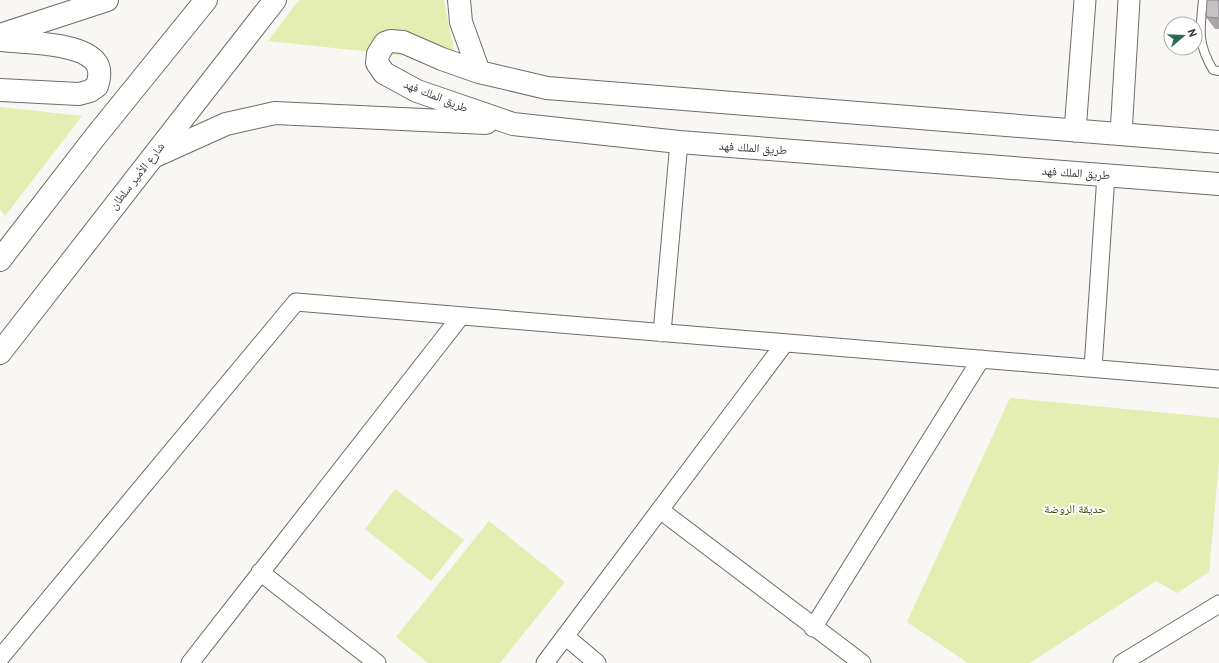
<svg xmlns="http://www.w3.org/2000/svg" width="1219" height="663" viewBox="0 0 1219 663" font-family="'PT Sans','Noto Naskh Arabic',sans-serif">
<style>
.green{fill:#e4edb2}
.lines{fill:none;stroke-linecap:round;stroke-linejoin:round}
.service-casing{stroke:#6e6d6a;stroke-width:10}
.minor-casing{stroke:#6e6d6a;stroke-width:19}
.tertiary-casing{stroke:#6e6d6a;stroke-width:23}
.primary-casing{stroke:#6e6d6a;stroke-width:24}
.service{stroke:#fff;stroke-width:8}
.minor{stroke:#fff;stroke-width:17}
.tertiary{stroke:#fff;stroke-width:21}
.primary{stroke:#fff;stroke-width:22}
.wall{fill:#a9a5a8}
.building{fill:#c4c0c3;stroke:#898688}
.labels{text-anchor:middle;stroke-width:4;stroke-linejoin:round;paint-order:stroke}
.street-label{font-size:12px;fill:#343332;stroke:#fff}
.park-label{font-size:12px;fill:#444b00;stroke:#fff}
</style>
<rect width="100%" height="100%" fill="#f8f7f3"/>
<path class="green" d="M299,0H444L456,61L268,41Z
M0,107L82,116L5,216L0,209Z
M1010,398L1219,418V462L1209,572L1177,593L1156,581L1030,663H968L907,622Z
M395,489L464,540L431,581L365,529Z
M489,521L565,582L500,663H428L396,637Z"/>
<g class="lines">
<defs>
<path id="service" d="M1203,0C1200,30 1197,43 1213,70L1219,71"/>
<path id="minor" d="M662,333L679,142
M1093,368L1106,175
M660,510L862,663
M260,572L377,663
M813,628L981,359
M565,636L597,663
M0,658L296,302L1219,379
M190,663L461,316
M545,663L785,343
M1122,663L1219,604"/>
<path id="tertiary" d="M1075,131L1085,0
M1121,134L1129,0"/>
<path id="primary" d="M459,0L461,22L479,72
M0,35L107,0
M0,40C25,43 76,42 94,60C101,67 100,77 97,86L90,91L79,94L0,90
M1219,142L547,88L479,72L442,59L403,42L391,41L385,43L378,54L377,63L384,73L417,91L513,124L679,142L1219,184
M155,156L226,124L275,113L486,123
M0,260L95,137L206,0
M0,353L275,0"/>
</defs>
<use href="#service" class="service-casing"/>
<use href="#minor" class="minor-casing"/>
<use href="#tertiary" class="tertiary-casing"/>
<use href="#primary" class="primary-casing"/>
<use href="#service" class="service"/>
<use href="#minor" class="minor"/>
<use href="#tertiary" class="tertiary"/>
<use href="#primary" class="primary"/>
</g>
<path class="wall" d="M1219,0V29H1215L1206,17Z"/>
<path class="building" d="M1207,0H1219V18L1206,17Z"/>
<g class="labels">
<g class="street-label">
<text transform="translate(436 96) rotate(22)" y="4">طريق الملك فهد</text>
<text transform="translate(753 148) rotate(4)" y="4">طريق الملك فهد</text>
<text transform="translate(1076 173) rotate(4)" y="4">طريق الملك فهد</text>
<text transform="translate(137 176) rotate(-52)" y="4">شارع الأمير سلطان</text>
</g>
<g class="park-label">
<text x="1075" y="513">حديقة الروضة</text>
</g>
</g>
<g transform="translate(1183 36) rotate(71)"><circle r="19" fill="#ffffff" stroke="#aeadad"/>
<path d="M0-3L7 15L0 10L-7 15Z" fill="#296957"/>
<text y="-6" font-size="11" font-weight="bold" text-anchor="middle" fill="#343332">N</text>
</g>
</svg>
